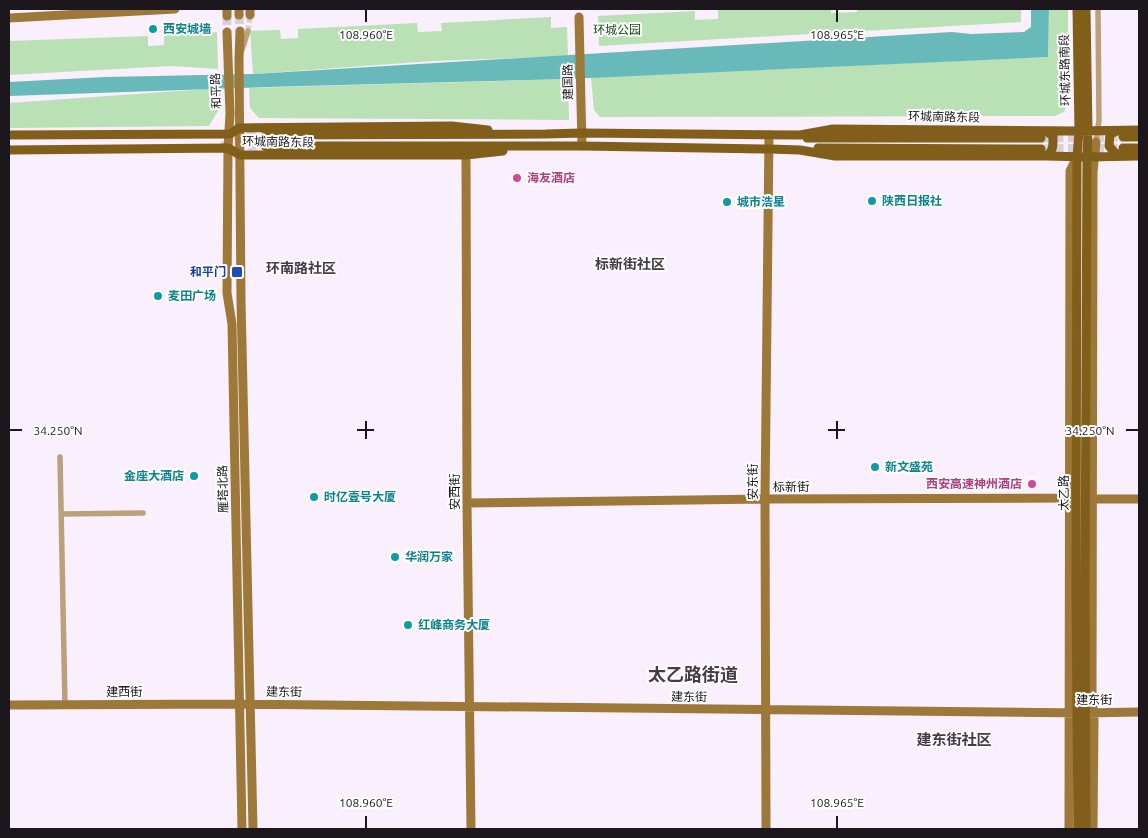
<svg xmlns="http://www.w3.org/2000/svg" width="1148" height="838" viewBox="0 0 1148 838" font-family="Ubuntu,'Noto Sans SC',sans-serif">
<style>
.green{fill:#bae1b6}
.water{fill:#68b9ba}
.lines{fill:none;stroke-linecap:round;stroke-linejoin:round}
.street-tunnel{stroke:#d8cfdb;stroke-width:5.5;stroke-dasharray:5.5 3;stroke-linecap:butt}
.secondary-tunnel{stroke:#d8cfdb;stroke-width:9;stroke-dasharray:9 4.5;stroke-linecap:butt}
.primary-tunnel{stroke:#d8cfdb;stroke-width:9;stroke-dasharray:9 4.5;stroke-linecap:butt}
.street{stroke:#baa179;stroke-width:5.5}
.secondary{stroke:#9d7838;stroke-width:9}
.primary{stroke:#815e19;stroke-width:9}
.ticks{fill:none;stroke:#1b171d;stroke-width:2}
.culture-dot{fill:#0f9aa8;stroke:#fff;stroke-width:2}
.hotel-dot{fill:#d1479c;stroke:#fff;stroke-width:2}
.transit-dot{fill:#1a4fb4;stroke:#fff;stroke-width:2}
.labels{text-anchor:middle;stroke-width:4;stroke-linejoin:round;paint-order:stroke}
.culture-label{font-size:12px;font-weight:bold;fill:#0d838f;stroke:#fff;text-anchor:start}
.park-label{font-size:12px;fill:#144f13;stroke:#fff}
.street-label{font-size:12px;fill:#1b171d;stroke:#fff}
.hotel-label{font-size:12px;font-weight:bold;fill:#b23c85;stroke:#fff;text-anchor:start}
.transit-label{font-size:12px;font-weight:bold;fill:#164399;stroke:#fff;text-anchor:end}
.neighbourhood-label{font-size:14px;font-weight:bold;fill:#443a48;stroke:#fff}
.quarter-label{font-size:15px;font-weight:bold;fill:#443a48;stroke:#fff}
.district-label{font-size:18px;font-weight:bold;fill:#443a48;stroke:#fff}
.ticks-label{font-size:12px;text-anchor:middle;fill:#1b171d;stroke:#fff;stroke-width:4;stroke-linejoin:round;paint-order:stroke}
</style>
<rect width="100%" height="100%" fill="#f9effd"/>
<path class="green" d="M735,9H831V13L857,12V9H1021V22L599,46L598,16L695,11V20L718,19V10Z
M1049,9H1068V102L1064,112L1055,116L600,117L594,110L591,77L1048,57Z
M551,17V28L567,27L568,56L433,61L253,74L250,31L280,30L281,39L298,38V29L417,23L418,32L442,31L441,23Z
M217,32L218,69L171,66L9,75V41L148,36V46L164,45V35Z
M568,79L569,120L259,118L250,108L249,88Z
M221,88V106L209,126L9,128V103Z"/>
<path class="water" d="M1031,9H1049L1048,57L568,79L267,87L9,96V82L105,77L253,74L952,32L971,34L1024,32L1031,27Z"/>
<g class="lines">
<path class="street-tunnel" d="M248,31L250,15"/>
<path class="secondary-tunnel" d="M239,15L240,31
M227,16V32"/>
<path class="primary-tunnel" d="M234,136L266,135
M1041,138L1123,137
M221,146H265
M1041,149L1123,148"/>
<path class="street" d="M242,50L248,31
M1096,142L1099,120L1098,9
M60,457L65,705
M62,514L143,513"/>
<path class="secondary" d="M227,9V16
M239,9V15
M250,9V15
M579,17L582,146
M9,18L175,9
M240,31L239,59L241,301L253,829
M227,32L230,114L228,148L227,293L232,324L242,829
M466,155L467,503L471,829
M1087,499H1139
M467,503L765,499L1074,498
M9,705L239,704L1085,713L1139,712
M766,829L765,499L769,135
M1069,829L1070,171L1077,157
M1093,829L1094,720L1092,695L1093,172L1096,142"/>
<path class="primary" d="M1077,9L1079,131L1077,157L1076,590L1078,829
M1046,131L1053,136C1053,145 1054,151 1046,156
M1117,131L1110,134L1109,146L1115,153L1120,155
M9,135L230,134L239,128L452,126L488,130
M266,135L546,134L581,133L800,135L833,129L1079,131L1139,130
M1123,137H1139
M807,138H1041
M265,146H582L769,149L800,150L835,156H1046L1087,157L1139,156
M818,148L1041,149
M1123,148H1139
M9,150L228,148L240,155H466L503,151
M1086,829L1085,588L1087,157L1088,131L1086,9"/>
</g>
<path class="ticks" d="M366,10V22M837,10V22M366,421V439M837,421V439M10,430H22M357,430H374M828,430H845M1126,430H1138M366,816V828M837,816V828"/>
<g class="culture-dot">
<circle cx="153" cy="29" r="5"/>
<circle cx="872" cy="201" r="5"/>
<circle cx="727" cy="202" r="5"/>
<circle cx="158" cy="296" r="5"/>
<circle cx="875" cy="467" r="5"/>
<circle cx="194" cy="476" r="5"/>
<circle cx="314" cy="497" r="5"/>
<circle cx="395" cy="557" r="5"/>
<circle cx="408" cy="625" r="5"/>
</g>
<g class="hotel-dot">
<circle cx="517" cy="178" r="5"/>
<circle cx="1032" cy="484" r="5"/>
</g>
<rect class="transit-dot" x="231" y="266" width="12" height="12" rx="2.5"/>
<g class="labels">
<g class="culture-label">
<text x="163" y="33">西安城墙</text>
<text x="882" y="205">陕西日报社</text>
<text x="737" y="206">城市浩星</text>
<text x="168" y="300">麦田广场</text>
<text x="885" y="471">新文盛苑</text>
<text x="184" y="480" text-anchor="end">金座大酒店</text>
<text x="324" y="501">时亿壹号大厦</text>
<text x="405" y="561">华润万家</text>
<text x="418" y="629">红峰商务大厦</text>
</g>
<g class="park-label">
<text x="617" y="34">环城公园</text>
</g>
<g class="street-label">
<text transform="translate(1065 70) rotate(-91)" y="4">环城东路南段</text>
<text transform="translate(568 82) rotate(-91)" y="4">建国路</text>
<text transform="translate(216 91) rotate(-92)" y="4">和平路</text>
<text transform="translate(944 117) rotate(1)" y="4">环城南路东段</text>
<text transform="translate(278 142) rotate(1)" y="4">环城南路东段</text>
<text transform="translate(753 482) rotate(-90)" y="4">安东街</text>
<text x="791" y="491">标新街</text>
<text transform="translate(223 489) rotate(-91)" y="4">雁塔北路</text>
<text transform="translate(455 492) rotate(-90)" y="4">安西街</text>
<text transform="translate(1064 493) rotate(-90)" y="4">太乙路</text>
<text x="124" y="696">建西街</text>
<text transform="translate(284 692) rotate(1)" y="4">建东街</text>
<text transform="translate(689 697) rotate(1)" y="4">建东街</text>
<text x="1094" y="704">建东街</text>
</g>
<g class="hotel-label">
<text x="527" y="182">海友酒店</text>
<text x="1022" y="488" text-anchor="end">西安高速神州酒店</text>
</g>
<g class="transit-label">
<text x="226" y="276">和平门</text>
</g>
<g class="neighbourhood-label">
<text x="630" y="269">标新街社区</text>
<text x="301" y="273">环南路社区</text>
</g>
<g class="quarter-label">
<text x="954" y="745">建东街社区</text>
</g>
<g class="district-label">
<text x="693" y="681">太乙路街道</text>
</g>
</g>
<g class="ticks-label">
<text x="366" y="39">108.960°E</text>
<text x="837" y="39">108.965°E</text>
<text x="58" y="435">34.250°N</text>
<text x="1090" y="435">34.250°N</text>
<text x="366" y="807">108.960°E</text>
<text x="837" y="807">108.965°E</text>
</g>
<rect width="1148" height="838" fill="none" stroke="#1b171d" stroke-width="20"/>
</svg>
